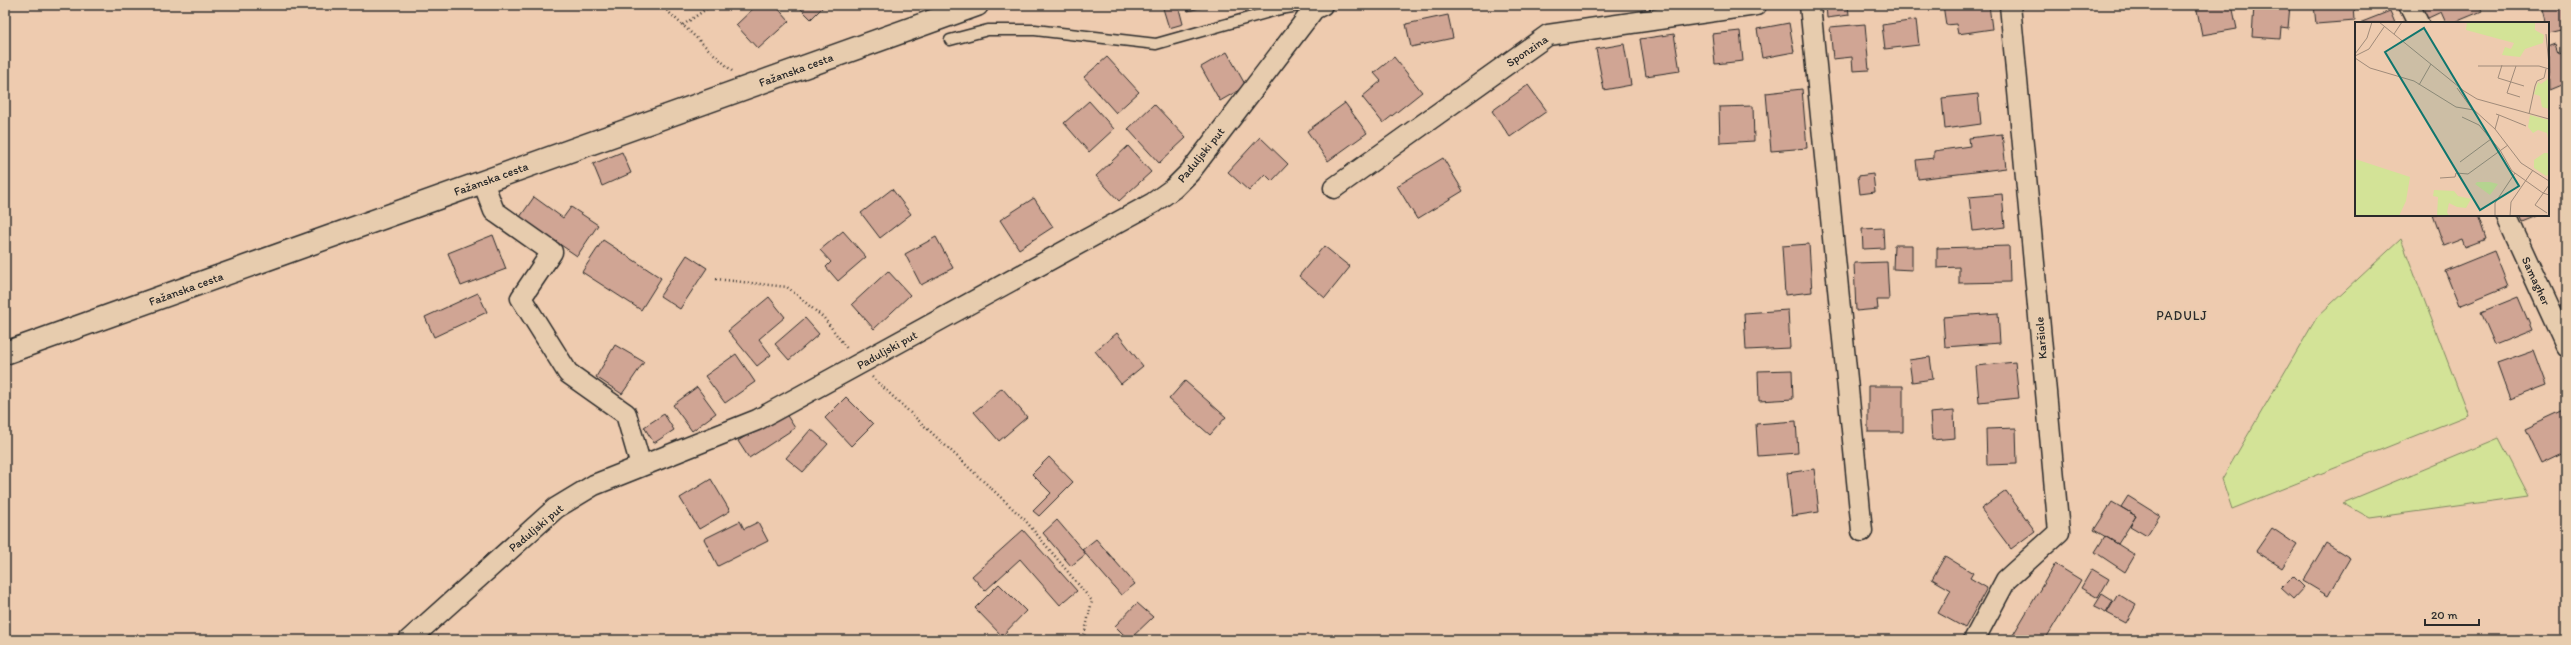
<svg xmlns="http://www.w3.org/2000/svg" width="2571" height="645" viewBox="0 0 2571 645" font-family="Itim,sans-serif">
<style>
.green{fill:#d3e397;stroke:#7f8761}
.building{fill:#d0a594;stroke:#2b2b2b}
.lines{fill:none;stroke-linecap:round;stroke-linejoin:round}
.service-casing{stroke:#2b2b2b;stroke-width:13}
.minor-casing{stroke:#2b2b2b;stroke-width:23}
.secondary-casing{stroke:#2b2b2b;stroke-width:25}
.path{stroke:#2b2b2b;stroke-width:2.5;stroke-dasharray:1 3;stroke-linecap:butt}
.service{stroke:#e7ccae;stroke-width:10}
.minor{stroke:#e7ccae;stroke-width:20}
.secondary{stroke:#e7ccae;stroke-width:22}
.labels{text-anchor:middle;stroke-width:3;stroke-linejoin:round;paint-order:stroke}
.street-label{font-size:12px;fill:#2b2b2b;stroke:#e7ccae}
.neighbourhood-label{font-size:13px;letter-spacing:1px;fill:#2b2b2b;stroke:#e7ccae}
.inset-road{fill:none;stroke:#a08b7a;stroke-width:1}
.view{fill:#0f766e;fill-opacity:0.15;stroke:#0f766e;stroke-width:2}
.inset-edge{fill:none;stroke:#2b2b2b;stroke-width:2}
</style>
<rect width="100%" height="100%" fill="#eecbaf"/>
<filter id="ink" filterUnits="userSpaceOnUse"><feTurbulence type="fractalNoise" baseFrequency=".025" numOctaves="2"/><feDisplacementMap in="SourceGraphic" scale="8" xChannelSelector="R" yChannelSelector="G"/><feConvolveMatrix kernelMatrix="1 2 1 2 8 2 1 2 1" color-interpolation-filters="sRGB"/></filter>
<g filter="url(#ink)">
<path class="green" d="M2401,239L2468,415L2232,509L2222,479L2317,317Z
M2499,438L2529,496L2370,518L2343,503Z"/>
<path class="building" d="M757,5H775L789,21L758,49L736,25Z
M797,5H825L811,19Z
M1162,5H1178L1183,24L1169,28Z
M1186,5H1212L1188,11Z
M1826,5H1848L1849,15L1827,18Z
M1943,5H1989L1992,29L1958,34L1956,24L1946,25Z
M2196,5H2232L2237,29L2202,35Z
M2254,5H2290L2288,28L2281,27L2280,39L2252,37Z
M2314,5H2354L2355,21L2316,24Z
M2421,5H2479L2482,11L2453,23H2446L2441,12L2426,19Z
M2542,5H2566V29L2549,33Z
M2390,11L2395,23H2362V22Z
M1448,15L1453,38L1411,47L1406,24Z
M1916,20L1919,45L1885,49L1882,25Z
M1789,23L1794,52L1762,58L1757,29Z
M1865,24L1869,70L1853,71L1852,57L1833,59L1830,27Z
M1740,31L1743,61L1715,64L1712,34Z
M1674,34L1680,71L1646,76L1640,39Z
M1624,44L1631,85L1604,90L1596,49Z
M2556,44L2559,53L2566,50V83L2549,90L2548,47Z
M1227,52L1246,86L1220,101L1201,67Z
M1107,57L1139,92L1116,113L1084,77Z
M1394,57L1422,92L1383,123L1362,97L1381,81L1374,73Z
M1528,85L1547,111L1510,137L1492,111Z
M1802,89L1807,148L1771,151L1766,93Z
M1978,94L1981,124L1945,129L1942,98Z
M1089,101L1114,129L1089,152L1064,123Z
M1345,103L1367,133L1328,161L1307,131Z
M1154,104L1186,138L1159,163L1128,129Z
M1753,106L1754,141L1720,143L1719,107Z
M2002,134L2006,168L1918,179L1916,160L1934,158V151L1970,146L1969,138Z
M1260,137L1288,164L1272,181L1265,174L1249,191L1228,172Z
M1128,146L1151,172L1119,201L1096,176Z
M622,152L631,173L602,186L593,164Z
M1443,158L1463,191L1417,219L1397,186Z
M1873,174L1875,192L1860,194L1858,176Z
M892,189L911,214L880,238L861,213Z
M2002,194L2005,227L1973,231L1969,197Z
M534,197L563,218L571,207L598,225L577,256L520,217Z
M1034,198L1053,227L1019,249L1000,220Z
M2433,215H2478L2486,239L2465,247L2462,239L2444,246Z
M2520,215H2540L2523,222Z
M1883,228L1884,248L1863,249L1862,229Z
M843,231L866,257L838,281L826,267L831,262L820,250Z
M493,235L506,269L461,286L448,253Z
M936,237L953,268L921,285L905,254Z
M603,240L661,278L641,310L582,272Z
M1809,244L1812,292L1785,295L1782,246Z
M1894,245H1912V270L1893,269Z
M1324,246L1350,267L1325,298L1299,276Z
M2009,246L2010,282L1959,283V267L1937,268V248Z
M2494,251L2508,286L2459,306L2445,271Z
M687,255L707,268L680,309L660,296Z
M1887,262L1889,300H1877L1878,309L1856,311L1854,263Z
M888,271L910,295L874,329L852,304Z
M478,293L487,312L434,337L425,317Z
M769,297L785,317L759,339L771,355L757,366L728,331Z
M2518,297L2532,330L2495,345L2481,312Z
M2566,303V321L2560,305Z
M1788,310L1790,348L1746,350L1744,313Z
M1998,313L2000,343L1945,347L1943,317Z
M805,318L819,334L789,360L775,344Z
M1117,333L1143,366L1121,384L1095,351Z
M615,345L644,362L622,394L596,377Z
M2534,350L2547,385L2510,399L2497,363Z
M736,354L755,382L725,403L705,376Z
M1930,357L1933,379L1912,382L1909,360Z
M2015,362L2019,398L1979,402L1976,366Z
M1792,370L1793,399L1759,401L1758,371Z
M1185,381L1226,417L1210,435L1169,399Z
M1868,386H1903V432H1868Z
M697,387L716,413L692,431L673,405Z
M1002,388L1027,417L999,441L974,412Z
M846,397L873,424L851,446L825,418Z
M2566,410V451L2541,463L2525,429Z
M784,411L795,428L749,458L738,441Z
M1954,411L1955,438L1932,440L1930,413Z
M664,414L674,430L654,443L644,427Z
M1796,421L1798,453L1758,456L1756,424Z
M2016,428L2017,464L1987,465L1986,429Z
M811,429L828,444L803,472L786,458Z
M1049,457L1073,482L1039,516L1033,511L1051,493L1032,474Z
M1814,469L1819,512L1792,516L1787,473Z
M711,479L730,511L699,529L680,498Z
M2006,491L2035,531L2011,549L1981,509Z
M2128,496L2160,516L2147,536L2130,526L2136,516L2121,507Z
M2112,502L2136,516L2118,544L2094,530Z
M1057,520L1086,554L1071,566L1043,533Z
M740,521L744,529L758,522L768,541L718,566L704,539Z
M2272,528L2297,545L2282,568L2256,551Z
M1023,530L1077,591L1060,605L1020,559L985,591L972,576Z
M2105,536L2135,555L2125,572L2095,552Z
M1096,539L1135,584L1121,595L1082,550Z
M2326,543L2350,558L2328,596L2303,581Z
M1945,556L1973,573L1970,578L1987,588L1965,628L1938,613L1951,590L1932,579Z
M2055,564L2081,580L2045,640H2010Z
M2092,569L2109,579L2098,598L2081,588Z
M2293,576L2304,587L2293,599L2281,588Z
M999,584L1026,611L1002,636L975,608Z
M2102,594L2113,601L2106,613L2094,607Z
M2118,594L2136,605L2126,623L2107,613Z
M1137,603L1153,617L1129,640L1115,626Z"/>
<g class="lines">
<defs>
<path id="service" d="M950,40L988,30H1035L1156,44L1280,9L1305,5"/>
<path id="minor" d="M1810,5L1862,531
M2409,5L2418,23
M483,182L494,211L552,252L521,298L568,373L626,414L641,466
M1334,188L1548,35L1756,5
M2506,215L2566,346
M409,640L556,508L594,485L757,420L1153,203L1174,188L1190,172L1314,9L1322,5
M1974,640L2006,580L2059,532L2010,5"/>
<path id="secondary" d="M5,353L977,5"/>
</defs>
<use href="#service" class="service-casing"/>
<use href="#minor" class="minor-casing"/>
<use href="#secondary" class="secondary-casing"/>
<path class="path" d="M661,5L732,71
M683,25L712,5
M716,279L787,287L824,318L848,350
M872,377L1025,520L1092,601L1083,640"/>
<use href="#service" class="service"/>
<use href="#minor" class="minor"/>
<use href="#secondary" class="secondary"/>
</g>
</g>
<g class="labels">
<g class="street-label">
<text transform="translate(1527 51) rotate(-34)" y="4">Sponzina</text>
<text transform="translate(796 70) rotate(-20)" y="4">Fažanska cesta</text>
<text transform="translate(1201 155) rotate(-51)" y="4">Paduljski put</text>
<text transform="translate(491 179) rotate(-20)" y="4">Fažanska cesta</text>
<text transform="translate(2536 281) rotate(65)" y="4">Samagher</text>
<text transform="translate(186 289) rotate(-20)" y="4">Fažanska cesta</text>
<text transform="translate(2041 338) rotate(-95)" y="4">Karšiole</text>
<text transform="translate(887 350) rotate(-29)" y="4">Paduljski put</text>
<text transform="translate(536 528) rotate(-40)" y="4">Paduljski put</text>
</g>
<g class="neighbourhood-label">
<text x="2182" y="320">PADULJ</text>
</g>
</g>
<g transform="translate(2355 22)">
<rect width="194" height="194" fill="#eecbaf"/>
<path d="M112,0H180V8L189,13L188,21L170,27L165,35L147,33L150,25L156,27L159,21L111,8ZM194,56V87L187,85L185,74L179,72L183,60L186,62ZM175,93L194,98V121L192,111L183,108L178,111L173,105ZM189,131H194V152L191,154L179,146V138ZM0,137L55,155L51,179L44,194H0ZM122,160H135L143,162L135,173L120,162ZM79,168L99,169L103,174L116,177L111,186L102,185L94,181L92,190L94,194H82L83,175L78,174Z" fill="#d3e397"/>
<path class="inset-road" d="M24,0L109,69L122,77L194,97M39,12L47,0M191,12L194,43M0,32L12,16L17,0M0,34L14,27L29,5M0,36L15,46L59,59L101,85L119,88L140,107L166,141L194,159M147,43L143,56L169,64M123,44H184L194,47M161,44L152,71L165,75M64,63L76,42M102,66L117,87M174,92L180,64L182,59L189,56L191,47M144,93L171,104M107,95L124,103L145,128L157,149L188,171L194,173M140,107L144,93L141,92M105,140L136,117M85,156L100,155L101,151L113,152L153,123M192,191L180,183L194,163M140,194V181L160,151M155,194L156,180L178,148"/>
<path class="view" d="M69,6L164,164L125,188L30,30Z"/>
<rect width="194" height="194" class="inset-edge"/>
</g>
<rect width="2571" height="645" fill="none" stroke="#e7ccae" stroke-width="20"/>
<rect x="10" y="10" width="2551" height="625" fill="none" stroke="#2b2b2b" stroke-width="1.5" filter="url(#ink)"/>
<path d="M2425 619v6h54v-6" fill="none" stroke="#2b2b2b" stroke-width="2"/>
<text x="2431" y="619" font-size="12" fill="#2b2b2b" stroke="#e7ccae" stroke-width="3" paint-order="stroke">20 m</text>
</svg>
